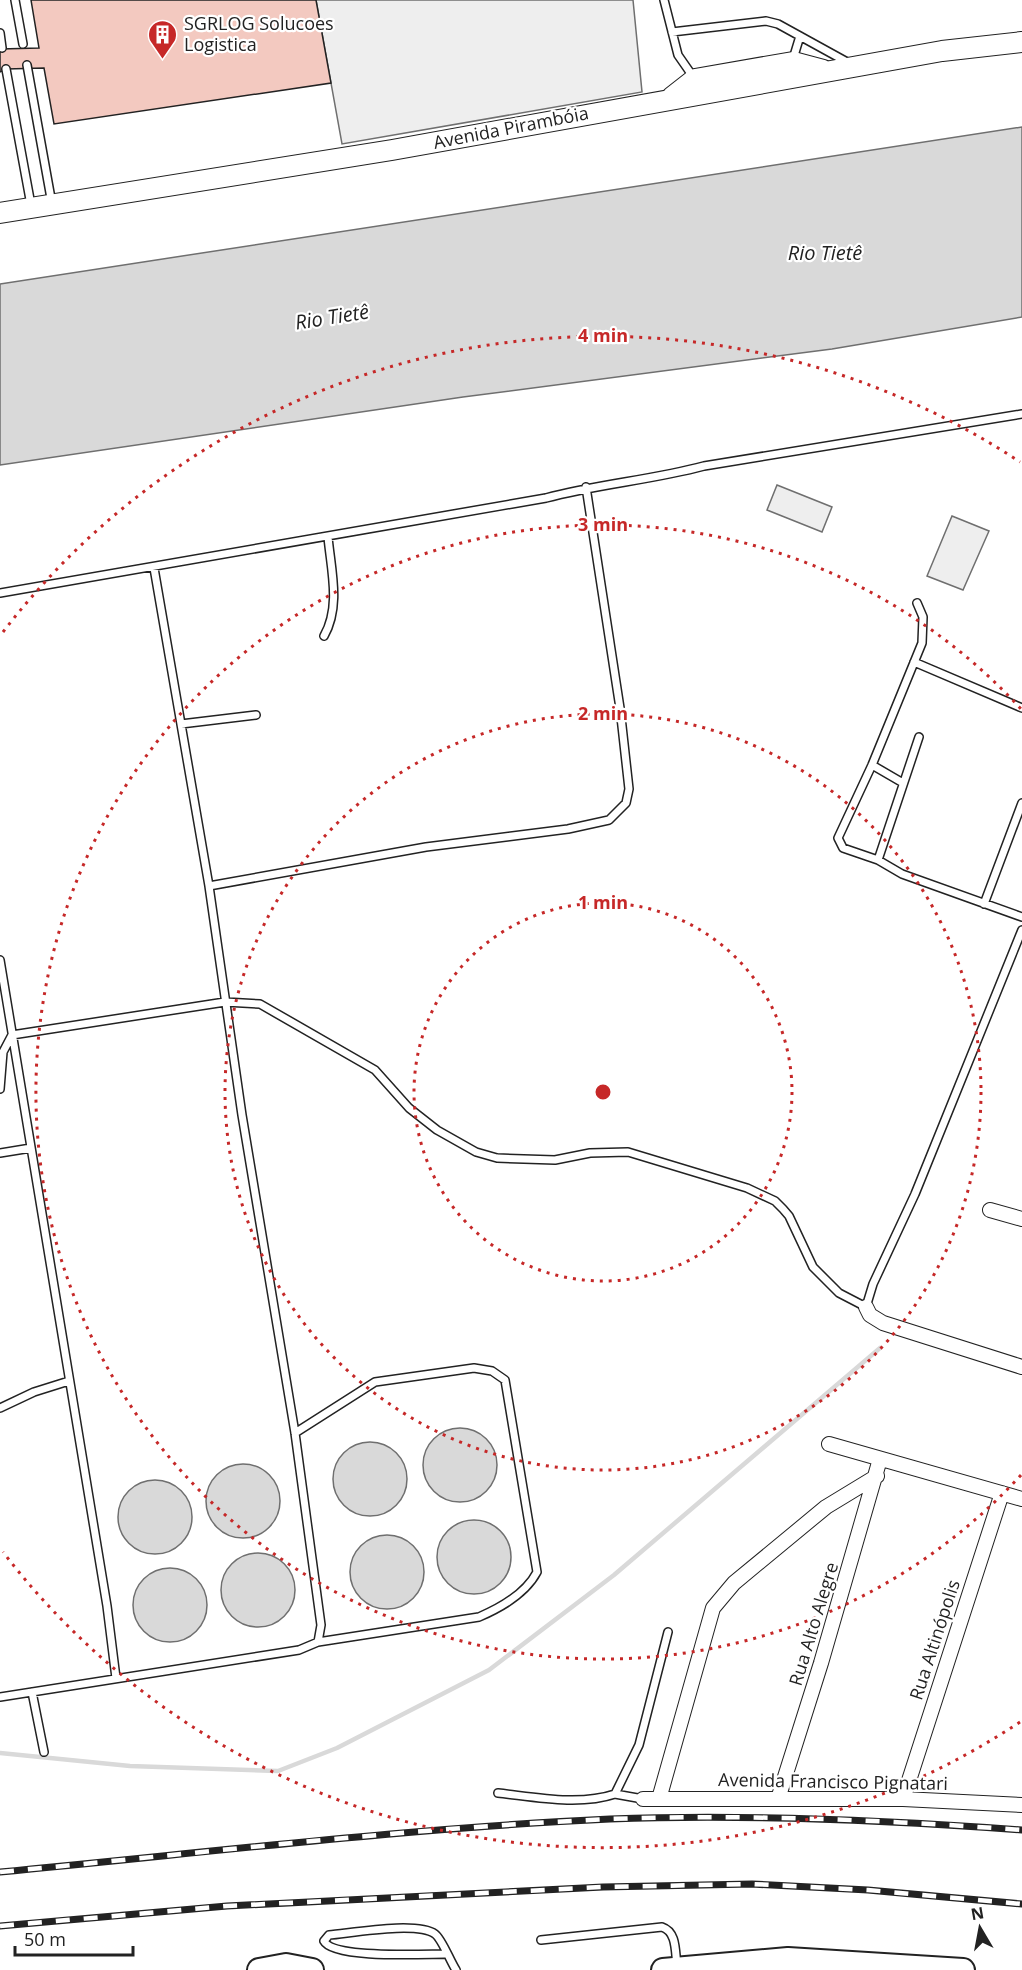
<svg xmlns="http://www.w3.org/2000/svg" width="1022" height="1970" viewBox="0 0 1022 1970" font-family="'Open Sans',sans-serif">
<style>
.green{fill:#eee;stroke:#6f6f6f;stroke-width:1.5}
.water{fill:#d9d9d9;stroke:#6f6f6f;stroke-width:1.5}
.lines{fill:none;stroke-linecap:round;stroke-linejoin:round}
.stream{stroke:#d9d9d9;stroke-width:4.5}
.building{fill:#f3c9c0;stroke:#222;stroke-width:1.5}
.service-casing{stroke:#222;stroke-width:10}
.minor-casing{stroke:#222;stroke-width:16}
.secondary-casing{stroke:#222;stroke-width:22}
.primary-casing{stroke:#222;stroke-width:26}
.service{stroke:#fff;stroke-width:7}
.minor{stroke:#fff;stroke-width:14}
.secondary{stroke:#fff;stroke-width:20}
.primary{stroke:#fff;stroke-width:22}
.rail-casing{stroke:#222;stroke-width:7}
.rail{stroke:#fff;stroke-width:4.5;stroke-dasharray:14;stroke-linecap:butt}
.ring{fill:none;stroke:#c62828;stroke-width:3;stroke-dasharray:3 6}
.labels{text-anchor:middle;stroke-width:4.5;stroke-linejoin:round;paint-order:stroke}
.poi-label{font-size:18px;fill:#222;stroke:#fff;text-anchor:start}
.street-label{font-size:18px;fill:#222;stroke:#fff}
.water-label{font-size:20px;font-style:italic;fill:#222;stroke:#fff}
.centre{fill:#c62828;stroke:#fff;stroke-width:3}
.ring-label{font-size:18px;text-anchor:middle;font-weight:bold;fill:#c62828;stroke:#fff;stroke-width:4.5;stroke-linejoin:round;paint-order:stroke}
</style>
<rect width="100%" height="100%" fill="#fff"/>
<path class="green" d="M316,0H633L642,92L342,144Z
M777,485L832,507L822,532L767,510Z
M952,516L989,531L963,590L927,576Z"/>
<path class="water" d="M1022,127V317L832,349L463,397L0,465V284Z
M423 1465a37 37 0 1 1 74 0a37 37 0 1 1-74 0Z
M333 1479a37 37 0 1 1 74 0a37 37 0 1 1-74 0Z
M206 1501a37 37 0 1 1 74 0a37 37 0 1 1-74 0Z
M118 1517a37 37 0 1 1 74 0a37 37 0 1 1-74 0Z
M437 1557a37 37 0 1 1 74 0a37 37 0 1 1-74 0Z
M350 1572a37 37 0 1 1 74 0a37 37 0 1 1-74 0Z
M221 1590a37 37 0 1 1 74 0a37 37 0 1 1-74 0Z
M133 1605a37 37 0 1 1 74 0a37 37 0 1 1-74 0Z"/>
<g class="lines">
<path class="stream" d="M0,1753L130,1766L278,1771L337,1748L489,1670L614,1575L880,1348"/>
</g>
<path class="building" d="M31,0H316L331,83L54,124L44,68L6,69L0,72V49L39,48Z"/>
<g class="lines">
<defs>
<path id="service" d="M15,0L23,44
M664,0L678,55L694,78
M672,32L766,21L778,24L847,62
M0,33L2,48
M793,59L800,36
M27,65L52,204
M6,69L31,205
M0,593L546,498C598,484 652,480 704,466L1022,414
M324,636C341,606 331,570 328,537
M914,662L1022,708
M181,724L256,715
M919,737L878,860L902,874L1022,917
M872,765L903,783
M878,860L843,848L838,838L872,765L922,643L923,617L917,603
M209,886L426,847L568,829L609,820L626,803L629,789L620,708L586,487
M984,904L1022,803
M0,960L107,1606L116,1678
M0,1089L3,1052L12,1035L225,1002L260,1004L375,1070L409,1108L437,1130L476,1152L497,1158L555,1160L590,1153L628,1152L747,1188L775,1201L783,1209L789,1216L813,1267L839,1293L866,1307L873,1284L915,1194L1022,930
M0,1153L31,1148
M0,1408L34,1392L69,1381
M295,1433L375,1382L474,1368L492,1371L505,1380L537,1572C526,1593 500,1608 479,1617L318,1642
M32,1692L44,1752
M0,1697L299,1650L318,1642L321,1625L295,1433L242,1115L209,886L154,568
M498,1793C535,1797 579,1806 615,1794L639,1745L668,1632
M615,1794L643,1799
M541,1940L662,1927C677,1932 675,1951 677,1966
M445,1954C424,1954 333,1959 324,1941L329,1935C352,1933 417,1921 435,1934C442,1939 450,1961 456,1970"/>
<path id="minor" d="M990,1210L1022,1219
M866,1307L870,1315L883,1323L1022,1367
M829,1444L1022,1499
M643,1799H903L1022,1805
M659,1799L713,1608L734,1583L826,1507L877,1476
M778,1799L821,1663L880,1459
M903,1799L1002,1493"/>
<path id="secondary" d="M672,97L695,79L793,62L823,70
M0,213L392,150L942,51L1022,42"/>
<path id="primary" d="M259,1970L286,1965L312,1970
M663,1970L788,1959L963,1970"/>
</defs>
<use href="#service" class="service-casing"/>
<use href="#minor" class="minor-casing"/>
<use href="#secondary" class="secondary-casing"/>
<use href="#primary" class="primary-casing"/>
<use href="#service" class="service"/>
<use href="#minor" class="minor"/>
<use href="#secondary" class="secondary"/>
<use href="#primary" class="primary"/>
<defs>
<path id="rail" d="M0,1872C203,1853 407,1828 610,1819C748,1814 885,1820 1022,1830
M0,1926L227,1906L603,1887L752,1884L868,1890L1022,1904"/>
</defs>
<use href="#rail" class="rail-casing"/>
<use href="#rail" class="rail"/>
</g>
<g class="ring">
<circle cx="603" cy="1092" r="189"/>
<circle cx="603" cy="1092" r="378"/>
<path d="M1021 1475A567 567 0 1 1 1021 709"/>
<path d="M1020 1722A756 756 0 0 1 3 1552M3 632A756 756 0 0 1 1020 462"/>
</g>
<defs>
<symbol id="building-pin" viewBox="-11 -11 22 30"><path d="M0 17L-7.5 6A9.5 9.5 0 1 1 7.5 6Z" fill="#c62828" stroke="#fff"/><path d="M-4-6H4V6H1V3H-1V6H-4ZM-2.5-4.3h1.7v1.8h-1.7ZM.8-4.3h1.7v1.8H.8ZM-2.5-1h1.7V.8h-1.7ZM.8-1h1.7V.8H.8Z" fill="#fff"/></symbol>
</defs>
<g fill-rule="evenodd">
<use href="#building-pin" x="146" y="18" width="33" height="45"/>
</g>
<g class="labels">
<g class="poi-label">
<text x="184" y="30">SGRLOG Solucoes<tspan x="184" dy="21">Logistica</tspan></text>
</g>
<g class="street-label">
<text transform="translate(511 128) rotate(-11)" y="6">Avenida Pirambóia</text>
<text transform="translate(814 1624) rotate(-73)" y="6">Rua Alto Alegre</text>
<text transform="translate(935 1640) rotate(-72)" y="6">Rua Altinópolis</text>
<text transform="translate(833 1782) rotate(1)" y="6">Avenida Francisco Pignatari</text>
</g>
<g class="water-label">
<text x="825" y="260">Rio Tietê</text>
<text transform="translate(332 317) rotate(-9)" y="7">Rio Tietê</text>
</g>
</g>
<circle cx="603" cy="1092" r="9" class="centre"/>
<g class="ring-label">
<text x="603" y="342">4 min</text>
<text x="603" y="531">3 min</text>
<text x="603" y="720">2 min</text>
<text x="603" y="909">1 min</text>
</g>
<g transform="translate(980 1928) rotate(350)" stroke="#ffffff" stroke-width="4.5" paint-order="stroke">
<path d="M0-4.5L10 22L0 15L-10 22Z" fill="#222222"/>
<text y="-9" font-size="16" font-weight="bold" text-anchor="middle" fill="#222222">N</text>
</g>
<path d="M15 1946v9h118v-9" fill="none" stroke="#222222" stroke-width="3"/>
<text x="24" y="1946" font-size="18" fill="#222222" stroke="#ffffff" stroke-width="4.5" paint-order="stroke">50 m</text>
</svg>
